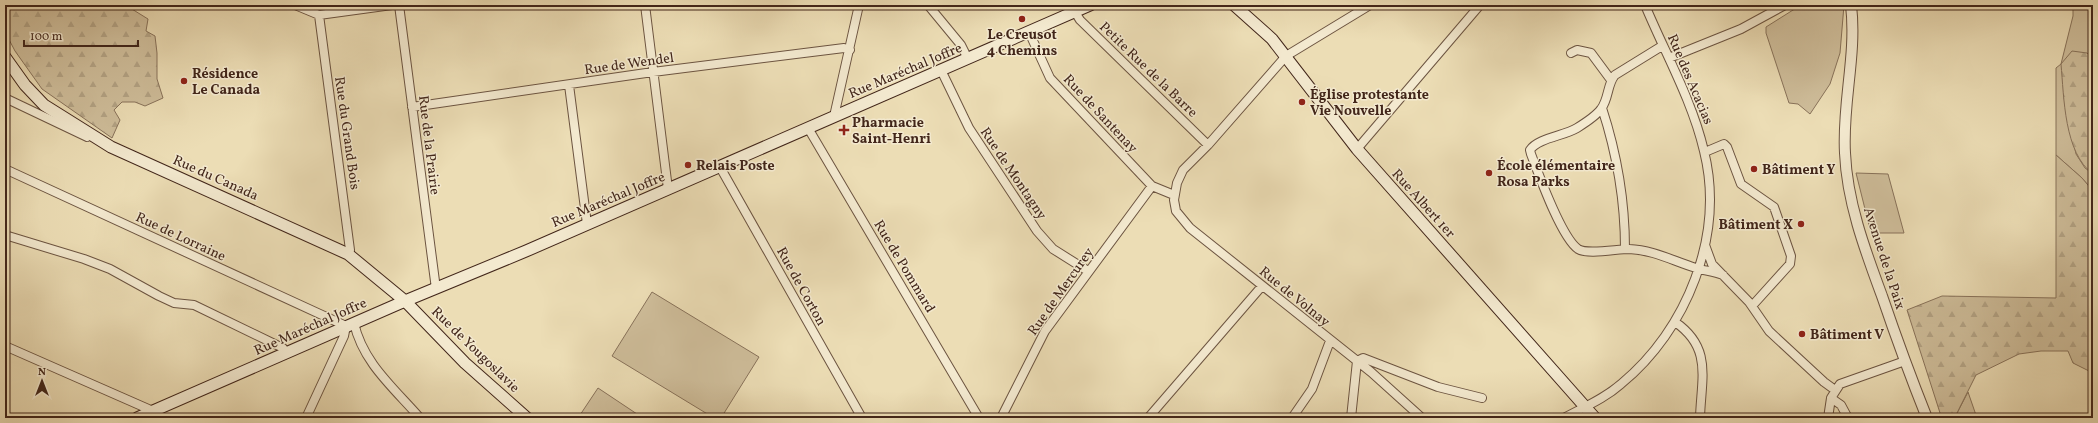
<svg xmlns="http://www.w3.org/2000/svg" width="2098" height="423" viewBox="0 0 2098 423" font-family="Vollkorn,serif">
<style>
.grass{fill:#cfbe9b;stroke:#88725a}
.forest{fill:url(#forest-firs);stroke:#88725a}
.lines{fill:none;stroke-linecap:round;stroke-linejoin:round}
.minor-casing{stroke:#6c5441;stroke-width:10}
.tertiary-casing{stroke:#6c5441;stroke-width:12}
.secondary-casing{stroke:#42261a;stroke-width:13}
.minor{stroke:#f3e9cf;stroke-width:8}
.tertiary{stroke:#f3e9cf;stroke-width:10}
.secondary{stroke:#f3e9cf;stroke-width:11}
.poi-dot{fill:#8f2418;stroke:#f3e9cf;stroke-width:1.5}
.labels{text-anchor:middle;stroke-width:3;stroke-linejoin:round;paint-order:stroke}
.poi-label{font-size:14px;font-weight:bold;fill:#42261a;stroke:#f3e9cf;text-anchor:start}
.street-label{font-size:14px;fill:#42261a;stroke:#f3e9cf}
</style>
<defs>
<pattern id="forest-firs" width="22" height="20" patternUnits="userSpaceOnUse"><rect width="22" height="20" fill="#cfbe9b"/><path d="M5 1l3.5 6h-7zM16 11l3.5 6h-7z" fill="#b3a385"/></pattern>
</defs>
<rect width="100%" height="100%" fill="#ecddb5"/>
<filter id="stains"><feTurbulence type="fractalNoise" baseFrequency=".005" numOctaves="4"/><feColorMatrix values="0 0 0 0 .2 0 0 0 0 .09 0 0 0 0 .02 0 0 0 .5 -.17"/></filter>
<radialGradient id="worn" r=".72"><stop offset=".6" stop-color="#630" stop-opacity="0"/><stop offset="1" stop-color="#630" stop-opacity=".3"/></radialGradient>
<path class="grass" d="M1801,5H1844L1840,53L1830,84L1810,114L1798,104L1789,103L1766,33V27Z
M2073,5H2093V58L2087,53L2064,98L2076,154L2085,168L2093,174V191L2082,178L2056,155V68L2061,64L2073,16Z
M1856,173L1888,174L1904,233H1871Z
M652,292L759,357L721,418H714L612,356Z
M598,388L643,418H578Z
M1968,392L1977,418H1942L1941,416L1955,417Z"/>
<path class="forest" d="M5,5H119L127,6L148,19L146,31L155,36L157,53V79L163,98L145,106L135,102H122L114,110L120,120L112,138L42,89L15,51L5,32Z
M2072,51L2087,53L2093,58V174C2064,153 2064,97 2061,64Z
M2056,155L2082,178L2093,191V373L2073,363L2068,351H2041L2019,354L1976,375L1955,417L1941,416L1907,310L1942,296L2056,298Z"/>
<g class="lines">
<defs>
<path id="minor" d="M295,5L319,15L392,5
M399,5L436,289
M645,5L668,189
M928,5L961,45L968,59
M1370,5L1286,56L1208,145L1183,170L1177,183L1174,200L1176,211L1190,228L1371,372L1422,418
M1075,12L1080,20L1208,145
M319,15L350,250L348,254
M1029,32L1050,78L1152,186L1174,195
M1662,46L1615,75C1607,84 1609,99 1601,109C1596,116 1585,123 1577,128C1564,136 1538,138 1530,150L1531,154C1539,175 1561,237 1578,249C1587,255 1617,249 1629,249C1654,250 1673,261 1696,268C1705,271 1714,271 1723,275
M1571,53L1577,50L1591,53L1611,80
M1669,58L1741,29L1785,5
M941,70L969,128L1037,231L1053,249L1088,271
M569,85L587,224
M5,98L87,137
M412,107L653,72L844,48L850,50
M1602,108C1617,154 1625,201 1625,249
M837,115L835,112L859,5
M808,128L979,418
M1357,149L1480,5
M1705,152L1724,144L1727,147L1741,184L1774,207L1791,256L1790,264L1752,306
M720,167L862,418
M5,169L346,326L344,336L306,418
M5,235L84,259L110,269L159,296L174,303L194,305L283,348L286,353
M1705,245L1712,264L1749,302L1769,331L1824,382L1835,390
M1675,322C1713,348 1701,379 1700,418
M354,323C363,363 394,388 420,418
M5,346L153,411L156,418
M1357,361L1363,358L1438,387L1482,398
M1831,398L1841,405L1848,418
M1001,418L1045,331L1152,186
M1148,418L1262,286
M1292,418L1312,389L1330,341
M1351,418L1357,361
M1564,418C1584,407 1604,399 1621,384C1687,330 1725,235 1704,151C1692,100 1665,53 1645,5
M1828,418L1831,398L1840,384L1905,361"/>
<path id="tertiary" d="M1851,5C1857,55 1842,103 1845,153C1847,202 1865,250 1882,296C1896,337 1911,378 1927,418"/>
<path id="secondary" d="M1234,5L1272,39L1357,149L1595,418
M5,57L25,85L44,105L111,147L348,254L405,301L465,363L527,418
M137,418L405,301L526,251L1090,5"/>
</defs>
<use href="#minor" class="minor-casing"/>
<use href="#tertiary" class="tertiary-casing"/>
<use href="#secondary" class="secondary-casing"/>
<use href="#minor" class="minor"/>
<use href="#tertiary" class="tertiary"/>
<use href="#secondary" class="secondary"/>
</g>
<g class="poi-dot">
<circle cx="1022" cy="19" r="4"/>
<circle cx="184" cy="81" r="4"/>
<circle cx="1302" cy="102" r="4"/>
<path d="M842 124h4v4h4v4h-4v4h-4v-4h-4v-4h4z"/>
<circle cx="688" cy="165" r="4"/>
<circle cx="1754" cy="169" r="4"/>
<circle cx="1489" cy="173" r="4"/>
<circle cx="1801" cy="224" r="4"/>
<circle cx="1802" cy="334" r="4"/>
</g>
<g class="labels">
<g class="poi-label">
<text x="1022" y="39" text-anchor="middle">Le Creusot<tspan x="1022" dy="16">4 Chemins</tspan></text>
<text x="192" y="78">Résidence<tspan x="192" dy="16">Le Canada</tspan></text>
<text x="1310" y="99">Église protestante<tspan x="1310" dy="16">Vie Nouvelle</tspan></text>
<text x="852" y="127">Pharmacie<tspan x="852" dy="16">Saint-Henri</tspan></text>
<text x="696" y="170">Relais Poste</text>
<text x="1497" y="170">École élémentaire<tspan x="1497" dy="16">Rosa Parks</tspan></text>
<text x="1762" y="174">Bâtiment Y</text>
<text x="1793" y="229" text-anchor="end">Bâtiment X</text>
<text x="1810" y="339">Bâtiment V</text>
</g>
<g class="street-label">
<text transform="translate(629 63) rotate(-8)" y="5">Rue de Wendel</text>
<text transform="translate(1149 69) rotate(44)" y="5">Petite Rue de la Barre</text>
<text transform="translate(905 70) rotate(-23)" y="5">Rue Maréchal Joffre</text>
<text transform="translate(1691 79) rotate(67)" y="5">Rue des Acacias</text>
<text transform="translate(1101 113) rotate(47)" y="5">Rue de Santenay</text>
<text transform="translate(348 133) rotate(82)" y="5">Rue du Grand Bois</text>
<text transform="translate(430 145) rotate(83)" y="5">Rue de la Prairie</text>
<text transform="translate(1014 173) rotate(56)" y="5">Rue de Montagny</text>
<text transform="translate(216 177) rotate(24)" y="5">Rue du Canada</text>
<text transform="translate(608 199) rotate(-23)" y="5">Rue Maréchal Joffre</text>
<text transform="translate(1424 203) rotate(48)" y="5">Rue Albert 1er</text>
<text transform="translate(181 236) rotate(25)" y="5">Rue de Lorraine</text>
<text transform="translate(1885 258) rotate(72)" y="5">Avenue de la Paix</text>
<text transform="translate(905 266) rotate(59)" y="5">Rue de Pommard</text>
<text transform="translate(802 286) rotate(61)" y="5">Rue de Corton</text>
<text transform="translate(1060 291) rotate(-55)" y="5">Rue de Mercurey</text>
<text transform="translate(1295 296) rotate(39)" y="5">Rue de Volnay</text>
<text transform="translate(310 326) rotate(-24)" y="5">Rue Maréchal Joffre</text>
<text transform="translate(476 349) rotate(44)" y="5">Rue de Yougoslavie</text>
</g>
</g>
<rect width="2098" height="423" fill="none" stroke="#ecddb5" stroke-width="20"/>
<rect x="6" y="6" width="2086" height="411" fill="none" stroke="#42261a" stroke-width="2"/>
<rect x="10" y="10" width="2078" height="403" fill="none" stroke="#42261a"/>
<g transform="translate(42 381)" stroke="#f3e9cf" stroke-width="3" paint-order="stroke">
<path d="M0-3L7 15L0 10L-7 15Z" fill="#42261a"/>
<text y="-6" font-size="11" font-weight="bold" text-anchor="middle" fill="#42261a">N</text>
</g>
<path d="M24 40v6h114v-6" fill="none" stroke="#42261a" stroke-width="2"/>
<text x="30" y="40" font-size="12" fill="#42261a" stroke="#f3e9cf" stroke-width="3" paint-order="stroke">100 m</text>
<rect width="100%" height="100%" filter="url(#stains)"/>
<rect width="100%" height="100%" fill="url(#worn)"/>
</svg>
